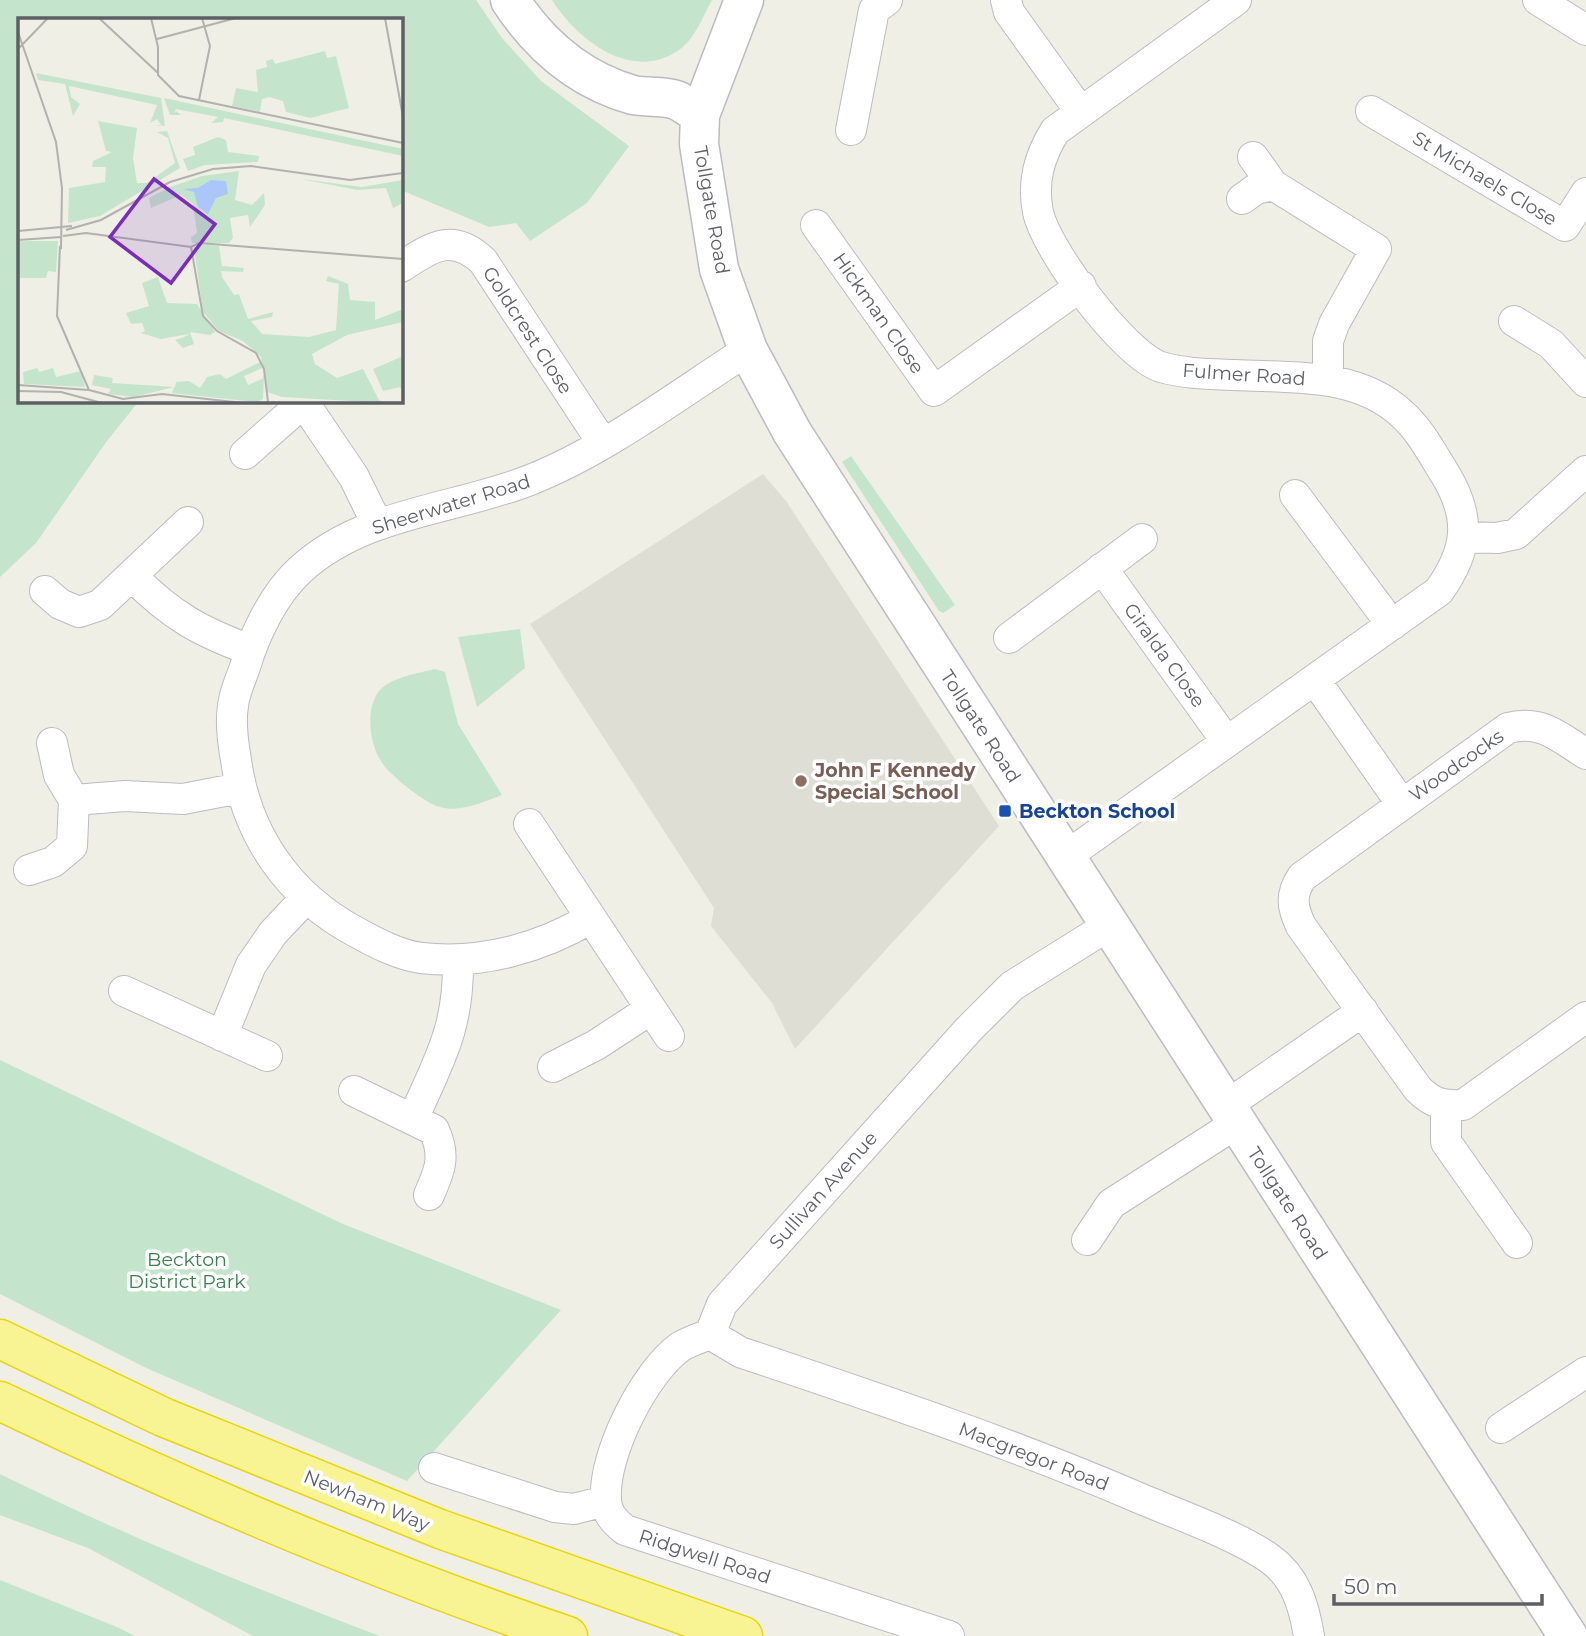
<svg xmlns="http://www.w3.org/2000/svg" width="1586" height="1636" viewBox="0 0 1586 1636" font-family="Montserrat,sans-serif">
<style>
.education{fill:#dfded4}
.green{fill:#c4e5cb}
.lines{fill:none;stroke-linecap:round;stroke-linejoin:round}
.street-casing{stroke:#babcc1;stroke-width:32}
.secondary-casing{stroke:#bbbcc3;stroke-width:41}
.highway-casing{stroke:#ead40b;stroke-width:41}
.street{stroke:#fff;stroke-width:30}
.secondary{stroke:#fff;stroke-width:38}
.highway{stroke:#f8f494;stroke-width:38}
.education-dot{fill:#8d6e63;stroke:#fff;stroke-width:2.5}
.transit-dot{fill:#1a4fb4;stroke:#fff;stroke-width:2.5}
.labels{text-anchor:middle;stroke-width:7;stroke-linejoin:round;paint-order:stroke}
.street-label{font-size:19px;fill:#5d5f65;stroke:#fff}
.education-label{font-size:19px;font-weight:bold;fill:#785e54;stroke:#fff;text-anchor:start}
.transit-label{font-size:19px;font-weight:bold;fill:#164399;stroke:#fff;text-anchor:start}
.park-label{font-size:19px;fill:#39814c;stroke:#fff}
.inset-road{fill:none;stroke:#b1b1ae;stroke-width:2}
.view{fill:#7b2cbf;fill-opacity:0.15;stroke:#7b2cbf;stroke-width:3.5}
.inset-edge{fill:none;stroke:#5d5f65;stroke-width:3.5}
</style>
<rect width="100%" height="100%" fill="#efefe6"/>
<path class="education" d="M763,474L786,501L999,826L795,1049L772,1003L711,926L714,908L530,624Z"/>
<path class="green" d="M0,0H476L502,38L541,81L629,146L587,203L530,241L516,223L489,227L401,190V19H19V401H139L107,441L36,543L0,577Z
M552,0H712C703,16 695,39 679,50C632,83 577,40 552,0Z
M851,456L955,605L943,613L939,611L842,462Z
M520,629L525,668L477,707L458,637Z
M435,669L445,672L458,724L502,795C483,802 460,813 440,807C426,804 388,774 381,761C369,743 365,707 380,690C392,677 419,673 435,669Z
M0,1060L343,1224L561,1310L407,1481L144,1367L0,1294Z
M0,1474C124,1535 251,1587 380,1636H253L88,1548L0,1515Z
M0,1580L117,1627L135,1636H0Z"/>
<g class="lines">
<defs>
<path id="street" d="M1006,0L1009,12L1080,111
M1538,0L1586,30
M1371,111L1565,226L1586,193
M851,130L874,10L887,0
M1253,157L1273,185L1376,249L1334,324L1328,341V379
M1242,199L1256,189L1273,185
M816,225L934,391L1081,286
M401,267C432,247 452,232 483,261L602,442
M1514,321L1551,344L1586,382
M304,403L354,477L377,524
M245,454L305,401
M1295,495L1392,625
M1464,537L1497,538L1516,534L1586,471
M1102,568L1227,742
M133,577C172,616 199,631 250,650
M45,591L60,604L79,612L100,605L188,522
M1009,638L1142,539
M1315,680L1401,803
M1586,754C1559,737 1541,719 1508,728L1302,877C1290,895 1292,907 1301,926L1418,1089C1432,1103 1442,1106 1463,1105L1586,1017
M74,800L125,796L183,799L240,788
M529,824L669,1036
M1065,857L1439,591C1468,550 1472,518 1445,474C1432,453 1420,430 1402,414C1357,372 1291,378 1235,375C1210,374 1185,374 1161,367C1124,355 1046,250 1038,212C1032,182 1039,157 1055,131L1236,0
M29,870L53,862L72,846L74,800L59,775L52,743
M591,918C541,948 480,965 421,958C399,955 376,943 356,932C289,896 246,835 236,760C233,743 230,723 233,706C234,693 241,679 245,667C255,633 274,594 300,570C363,512 454,510 530,480C606,450 679,394 748,350
M124,991L267,1056
M222,1036L251,965L273,933L305,899
M553,1067L596,1045L651,1009
M354,1091L434,1130C446,1156 440,1170 429,1195
M1226,1106L1363,1011
M1446,1106V1142L1517,1243
M413,1119C440,1058 459,1028 458,960
M1087,1240L1111,1204L1237,1123
M710,1334L740,1352C874,1397 1009,1442 1139,1498C1177,1514 1236,1535 1269,1558C1296,1577 1304,1606 1309,1636
M1501,1428L1586,1372
M434,1468L555,1507L574,1509L605,1501
M949,1636L625,1530C614,1521 606,1513 606,1499C603,1455 644,1373 680,1347C688,1342 700,1338 710,1334L722,1304L969,1029L1012,986L1108,926"/>
<path id="secondary" d="M510,0C540,46 580,80 633,95C647,98 663,95 676,100C684,103 692,110 700,115
M744,0L700,115L699,144L719,269L748,350L792,432L1568,1636"/>
<path id="highway" d="M0,1339L163,1417L440,1529L743,1636
M0,1401C186,1490 373,1570 568,1636"/>
</defs>
<use href="#street" class="street-casing"/>
<use href="#secondary" class="secondary-casing"/>
<use href="#highway" class="highway-casing"/>
<use href="#street" class="street"/>
<use href="#secondary" class="secondary"/>
<use href="#highway" class="highway"/>
</g>
<circle class="education-dot" cx="801" cy="781" r="7"/>
<rect class="transit-dot" x="998" y="804" width="14" height="14" rx="3.5"/>
<g class="labels">
<g class="street-label">
<text transform="translate(1485 178) rotate(31)" y="7">St Michaels Close</text>
<text transform="translate(712 210) rotate(80)" y="7">Tollgate Road</text>
<text transform="translate(879 313) rotate(55)" y="7">Hickman Close</text>
<text transform="translate(528 330) rotate(57)" y="7">Goldcrest Close</text>
<text transform="translate(1244 374) rotate(4)" y="7">Fulmer Road</text>
<text transform="translate(451 504) rotate(-17)" y="7">Sheerwater Road</text>
<text transform="translate(1165 655) rotate(54)" y="7">Giralda Close</text>
<text transform="translate(981 726) rotate(57)" y="7">Tollgate Road</text>
<text transform="translate(1456 765) rotate(-35)" y="7">Woodcocks</text>
<text transform="translate(823 1190) rotate(-48)" y="7">Sullivan Avenue</text>
<text transform="translate(1288 1203) rotate(57)" y="7">Tollgate Road</text>
<text transform="translate(1034 1456) rotate(21)" y="7">Macgregor Road</text>
<text transform="translate(367 1500) rotate(22)" y="7">Newham Way</text>
<text transform="translate(705 1556) rotate(18)" y="7">Ridgwell Road</text>
</g>
<g class="education-label">
<text x="815" y="777">John F Kennedy<tspan x="815" dy="22">Special School</tspan></text>
</g>
<g class="transit-label">
<text x="1019" y="818">Beckton School</text>
</g>
<g class="park-label">
<text x="187" y="1266">Beckton<tspan x="187" dy="22">District Park</tspan></text>
</g>
</g>
<g transform="translate(18 18)">
<rect width="385" height="385" fill="#efefe6"/>
<path d="M307,33L309,40L318,38L331,90L292,100L268,94L265,83L251,79L244,81L242,94L214,88L218,70L240,74L238,52L249,49L248,43L255,41L257,46ZM18,55L143,80L147,108L134,107H143L139,101L132,105L139,87L51,68L53,79L62,86L55,98L47,66L20,62ZM146,80L385,131V138L206,100L205,104L193,105L200,99L158,91L156,95L158,93L163,97H152ZM80,103L119,110L115,140L119,165H129L157,145L150,120L139,114L149,113L162,150L82,198L50,205L51,170L87,164L88,149H74L75,143L94,134L88,133ZM200,119L208,122L210,134L241,138L240,144L187,147L170,153L165,141L177,137L175,129ZM221,153L217,182L234,187L246,175L247,187L232,209L230,197L212,200L215,220L211,225H174L173,219L179,215L175,186L163,177L133,190L131,180L152,169L184,158ZM283,161L344,169L385,162V185L375,190L368,170L339,172ZM0,223H40L38,254L30,253L28,260H0ZM181,226L201,228L204,248L226,250L225,254L203,253L204,259L216,277L221,276L230,301L255,294L254,299L233,303L244,316L291,319L318,312L321,266L308,263L310,258L330,266L332,282L357,284V302L385,291V304L329,317L294,336L297,346L319,360L345,351L361,382L368,385L264,379L249,374L243,339L225,323L201,313L185,294L176,230ZM140,259L149,285L179,286L197,314L192,317L172,314L176,326L165,330L157,322L166,319L171,316L143,321L123,315L127,313L124,305L113,306L108,295L131,288L124,265ZM385,338V374L382,369L365,373L355,351ZM242,344L244,350L226,358L230,367L244,361L246,356L245,381L239,384L154,375L156,369L116,379L90,376L93,371L74,367L76,357L95,360L94,365L157,369L158,364L171,363L182,370L189,359L202,356L208,361ZM19,350L21,354L35,350L38,359L63,353L67,369L6,366L5,354Z" fill="#c4e5cb"/>
<path d="M193,162L208,163L210,176L198,180L190,196L180,189L176,174L165,171L180,170Z" fill="#aac6fb"/>
<path class="inset-road" d="M81,0L140,55M133,0L140,29V57L161,78L385,125M367,0L385,99M0,14L38,124L44,170L43,231M139,21L218,0M0,31L30,0M181,82L192,28L184,0M48,212L83,202L152,164L195,151L233,148L332,162L385,155M0,213L54,208M45,218L68,215L173,229L181,225L385,241M0,222L43,219M42,228L39,298L71,372M173,229L185,298L199,313L238,335L246,351L250,384M0,367L71,372M71,372L105,381L144,376L225,385M0,373L43,374L84,385"/>
<path class="view" d="M136,161L197,206L153,265L92,219Z"/>
<rect width="385" height="385" class="inset-edge"/>
</g>
<path d="M1334 1594v10h208v-10" fill="none" stroke="#5d5f65" stroke-width="3.5"/>
<text x="1344" y="1594" font-size="21" fill="#5d5f65" stroke="#ffffff" stroke-width="5" paint-order="stroke">50 m</text>
</svg>
